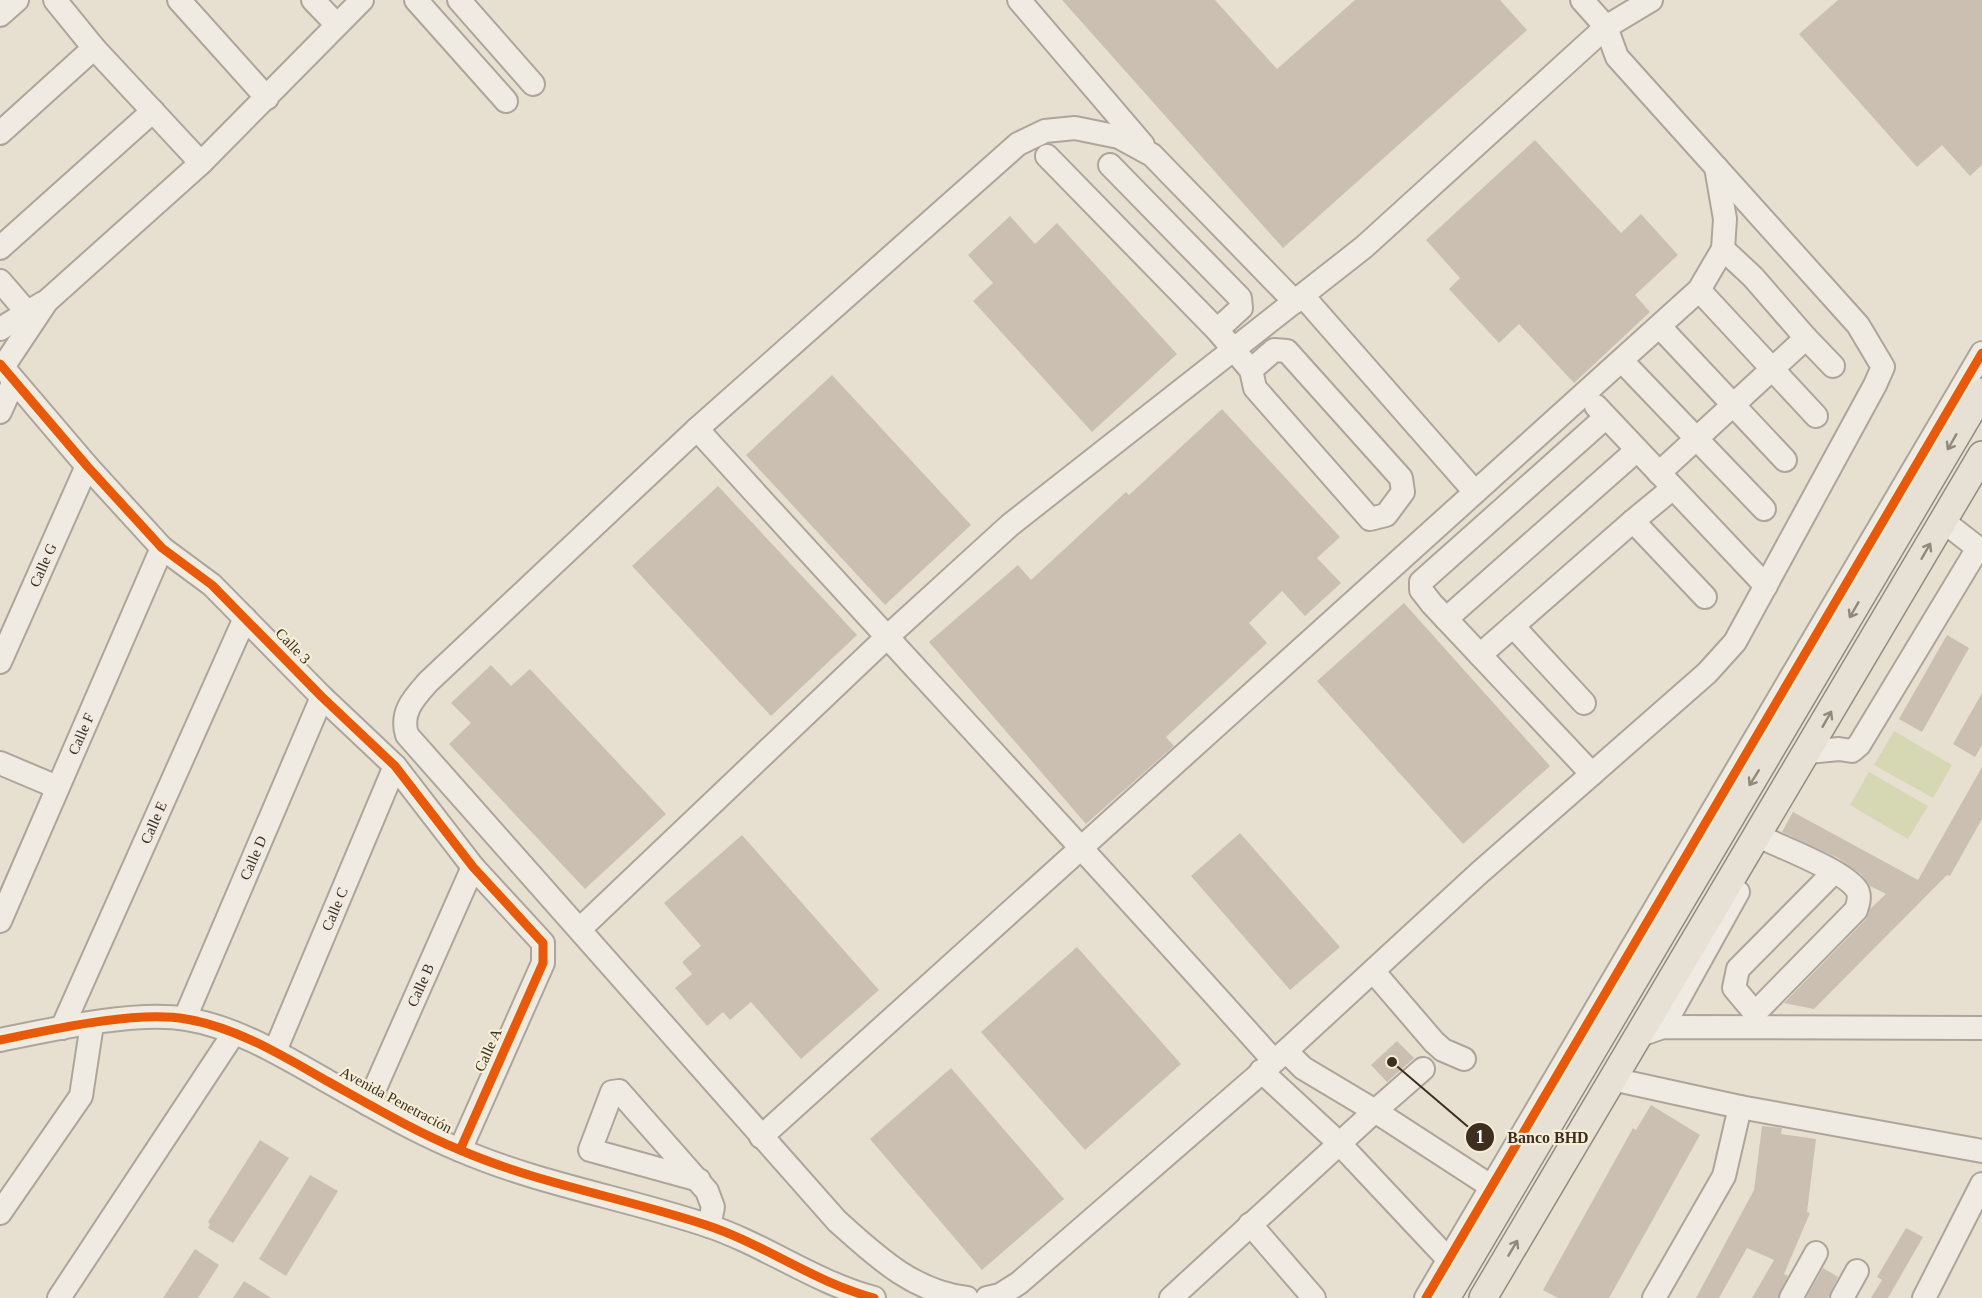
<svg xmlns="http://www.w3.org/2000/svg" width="1982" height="1298" viewBox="0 0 1982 1298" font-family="Georgia,serif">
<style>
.green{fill:#d6d7b3}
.building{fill:#cbbfb2}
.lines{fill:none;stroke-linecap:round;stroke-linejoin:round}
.minor-casing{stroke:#ada599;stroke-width:26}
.major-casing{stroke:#928b80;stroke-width:30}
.minor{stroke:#efebe3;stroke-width:22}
.major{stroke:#e6e1d4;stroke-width:27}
.cycleway-casing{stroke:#f7eed8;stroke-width:13}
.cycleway{stroke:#e8590c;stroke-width:9}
.oneway{stroke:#92887a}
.labels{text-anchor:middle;stroke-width:4.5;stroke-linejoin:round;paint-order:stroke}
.street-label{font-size:15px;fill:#3d2e20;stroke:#f7eed8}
.leader{fill:none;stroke:#3d2e20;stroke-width:2}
.callout-dot{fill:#3d2e20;stroke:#f7eed8;stroke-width:2}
.mark-label{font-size:18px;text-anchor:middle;font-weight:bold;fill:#fff}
.callout-label{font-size:16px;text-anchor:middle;font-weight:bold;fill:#3d2e20;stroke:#f7eed8;stroke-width:4.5;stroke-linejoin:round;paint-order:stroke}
</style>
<rect width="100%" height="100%" fill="#e7e0d1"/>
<path class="green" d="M1894,731L1952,765L1933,798L1874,765Z
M1869,772L1928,806L1908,839L1850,805Z"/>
<path class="building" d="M1062,0H1215L1277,69L1355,0H1500L1527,30L1283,248Z
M1838,0H1982V165L1970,176L1942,145L1917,167L1799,34Z
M1535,140L1621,233L1641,214L1678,255L1635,295L1650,312L1574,383L1519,324L1499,343L1449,289L1460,278L1426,240Z
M1010,216L1035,244L1057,223L1177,354L1092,432L973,301L993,283L968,255Z
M832,375L971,525L885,605L746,455Z
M1222,409L1340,537L1317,558L1341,583L1305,616L1282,591L1249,623L1267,643L1166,737L1174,746L1086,824L929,642L1018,565L1031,580L1126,492L1129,495Z
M718,486L857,635L771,716L632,566Z
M1404,603L1550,766L1463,844L1317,681Z
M1947,635L1969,648L1922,732L1899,719Z
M491,665L511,686L530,669L666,814L585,889L449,744L471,723L451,703Z
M1982,693V745L1975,757L1953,744Z
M1982,767V819L1950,876L1947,875L1814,1009L1784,1003L1866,919L1870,909L1886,894L1870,886L1861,874L1838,858L1782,832L1793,812L1918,880Z
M1240,833L1340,947L1290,990L1191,876Z
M742,835L879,990L801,1059L751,1002L730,1020L723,1012L707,1026L675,988L692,974L682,962L701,946L664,903Z
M1077,947L1181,1064L1085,1150L981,1032Z
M1397,1041L1414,1058L1387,1082L1371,1065Z
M951,1068L1064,1199L982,1270L870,1139Z
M1651,1105L1700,1135L1609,1298H1558L1543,1290L1633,1128L1636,1130Z
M1762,1126L1782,1128L1781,1134L1816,1139L1807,1212L1810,1213L1784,1274L1788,1276L1778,1298H1752L1774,1260L1747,1248L1719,1298H1696L1754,1190Z
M260,1140L289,1158L233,1243L208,1228L210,1224L208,1222Z
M310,1175L338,1191L286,1276L259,1259Z
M1906,1228L1923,1237L1888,1298H1871L1882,1280L1877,1277Z
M195,1249L219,1265L198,1298H163Z
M1823,1268L1838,1277L1828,1298H1806Z
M244,1281L271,1298H233Z"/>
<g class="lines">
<defs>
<g id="minor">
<path d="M55,0L94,48L201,163"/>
<path d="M179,0L267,98"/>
<path d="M313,0L337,25"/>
<path d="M416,0L506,101"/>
<path d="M459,0L533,84"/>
<path d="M1019,0L1143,145"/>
<path d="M0,15L17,0"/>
<path d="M0,133L94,48"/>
<path d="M1047,156L1217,330"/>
<path d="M1110,165L1240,298L1241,308L1217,330L1251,370L1255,388L1370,519L1386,515L1403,492L1401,478L1287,351L1274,350L1251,370"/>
<path d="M0,248L153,111"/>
<path d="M0,281L26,311"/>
<path d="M1699,290L1816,416"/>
<path d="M1303,296L1475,492"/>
<path d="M1660,327L1785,460"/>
<path d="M0,329L43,303"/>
<path d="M1806,338L1833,366"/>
<path d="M1622,361L1764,509"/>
<path d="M0,364L87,466L162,548L212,585L322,697L395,766L473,867L543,943V963L460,1150"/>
<path d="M3,367L47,301L201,163L362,0"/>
<path d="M1596,406L1766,586"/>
<path d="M0,412L14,381"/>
<path d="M697,429C888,640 1084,848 1274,1061"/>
<path d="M1659,473L1806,338L1753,277L1723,249"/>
<path d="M1633,521L1673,488"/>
<path d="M1446,619L1637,450"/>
<path d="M1513,626L1584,703"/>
<path d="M1480,655L1633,521L1705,597"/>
<path id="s1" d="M0,662L87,466"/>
<path d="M1808,752L1839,749L1852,751L1859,745L1975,553L1974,545L1943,521"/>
<path d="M0,763L57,787"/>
<path d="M1592,774L1432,604L1421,590V582L1606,417"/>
<path id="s2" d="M0,921L162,548"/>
<path d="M580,929L886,638L1010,525L1364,247L1606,27L1651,0"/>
<path d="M1373,971L1434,1042L1443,1050L1464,1059"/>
<path d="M1755,1013L1734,988L1738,969L1833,873"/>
<path id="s3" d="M185,1018L322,697"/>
<path d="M1663,1027L1738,892"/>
<path d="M1755,1027V1013L1856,910C1858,904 1860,898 1858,892C1851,874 1786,849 1767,840L1756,837"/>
<path id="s4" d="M62,1028L245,618"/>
<path d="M1637,1036L1663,1027L1982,1028"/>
<path d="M0,1040C49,1030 137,1010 186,1019C236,1027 283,1056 327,1081C370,1105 414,1131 460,1150C539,1184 625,1198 706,1225C764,1244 814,1282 874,1298"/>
<path id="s5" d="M275,1051L395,766"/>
<path d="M1286,1051L1303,1068L1375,1111L1423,1069"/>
<path d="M1261,1071L1339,1143L1448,1259"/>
<path d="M1612,1079L1740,1107L1982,1151"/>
<path id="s6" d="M368,1104L473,867"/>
<path d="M761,1137L1699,290L1723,249L1725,219L1716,167"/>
<path d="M699,1180L590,1150L612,1092L619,1091L707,1191L713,1207L709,1226"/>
<path d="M0,1213L81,1096L92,1024"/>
<path d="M1250,1224L1314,1298"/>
<path d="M59,1298L234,1033"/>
<path d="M967,1298C913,1292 875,1255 837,1221L407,735C400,712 414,698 428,682L697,429L1018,144L1045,131L1075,128L1119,137L1152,155L1295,302"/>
<path d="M987,1298L1000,1295L1019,1283L1286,1051L1478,874L1707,673L1735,642L1875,385L1883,367L1858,325L1617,57L1606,27L1582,0"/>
<path d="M1171,1298L1375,1111L1492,1187"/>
<path d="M1426,1298L1982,353"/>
<path d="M1654,1298L1724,1176L1740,1107"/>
<path d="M1791,1298L1816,1253"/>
<path d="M1842,1298L1857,1271"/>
<path d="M1924,1298L1982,1184"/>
</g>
<path id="major" d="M1446,1298L1982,392
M1483,1298L1982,455"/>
</defs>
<use href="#minor" class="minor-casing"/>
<use href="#major" class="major-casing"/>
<use href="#minor" class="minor"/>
<use href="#major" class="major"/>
<defs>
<path id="cycleway" d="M0,364L87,466L162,548L212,585L322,697L395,766L473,867L543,943V963L460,1150
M0,1040C49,1030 137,1010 186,1019C236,1027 283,1056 327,1081C370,1105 414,1131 460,1150C539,1184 625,1198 706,1225C764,1244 814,1282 874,1298
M1426,1298L1982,353"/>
</defs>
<use href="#cycleway" class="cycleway-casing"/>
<use href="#cycleway" class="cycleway"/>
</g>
<defs><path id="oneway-shaft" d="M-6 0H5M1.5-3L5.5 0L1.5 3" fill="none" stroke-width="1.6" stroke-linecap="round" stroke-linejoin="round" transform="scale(1.5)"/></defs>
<g class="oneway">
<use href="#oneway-shaft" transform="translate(1952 442) rotate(120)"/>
<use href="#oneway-shaft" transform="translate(1926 551) rotate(-60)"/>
<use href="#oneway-shaft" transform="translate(1854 610) rotate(120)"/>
<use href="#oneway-shaft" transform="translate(1827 719) rotate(-60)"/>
<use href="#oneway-shaft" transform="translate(1754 778) rotate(122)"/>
<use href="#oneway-shaft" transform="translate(1513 1248) rotate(-59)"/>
</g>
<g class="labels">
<g class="street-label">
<text dy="5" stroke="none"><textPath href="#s1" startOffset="106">Calle G</textPath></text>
<text transform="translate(293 646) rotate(46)" y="5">Calle 3</text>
<text dy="5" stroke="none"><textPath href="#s2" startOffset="204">Calle F</textPath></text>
<text dy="5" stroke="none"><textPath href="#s4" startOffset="225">Calle E</textPath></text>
<text dy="5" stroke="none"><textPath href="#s3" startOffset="174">Calle D</textPath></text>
<text dy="5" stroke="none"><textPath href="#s5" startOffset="154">Calle C</textPath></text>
<text dy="5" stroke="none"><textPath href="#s6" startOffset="130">Calle B</textPath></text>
<text transform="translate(488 1050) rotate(-66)" y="5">Calle A</text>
<text transform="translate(396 1100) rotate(28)" y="5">Avenida Penetración</text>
</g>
</g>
<path class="leader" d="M1392 1062L1480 1137"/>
<g class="callout-dot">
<circle cx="1392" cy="1062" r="6"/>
<circle cx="1480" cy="1137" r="15"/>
</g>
<g class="mark-label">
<text x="1480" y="1143">1</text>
</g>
<g class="callout-label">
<text x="1548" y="1143">Banco BHD</text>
</g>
</svg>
